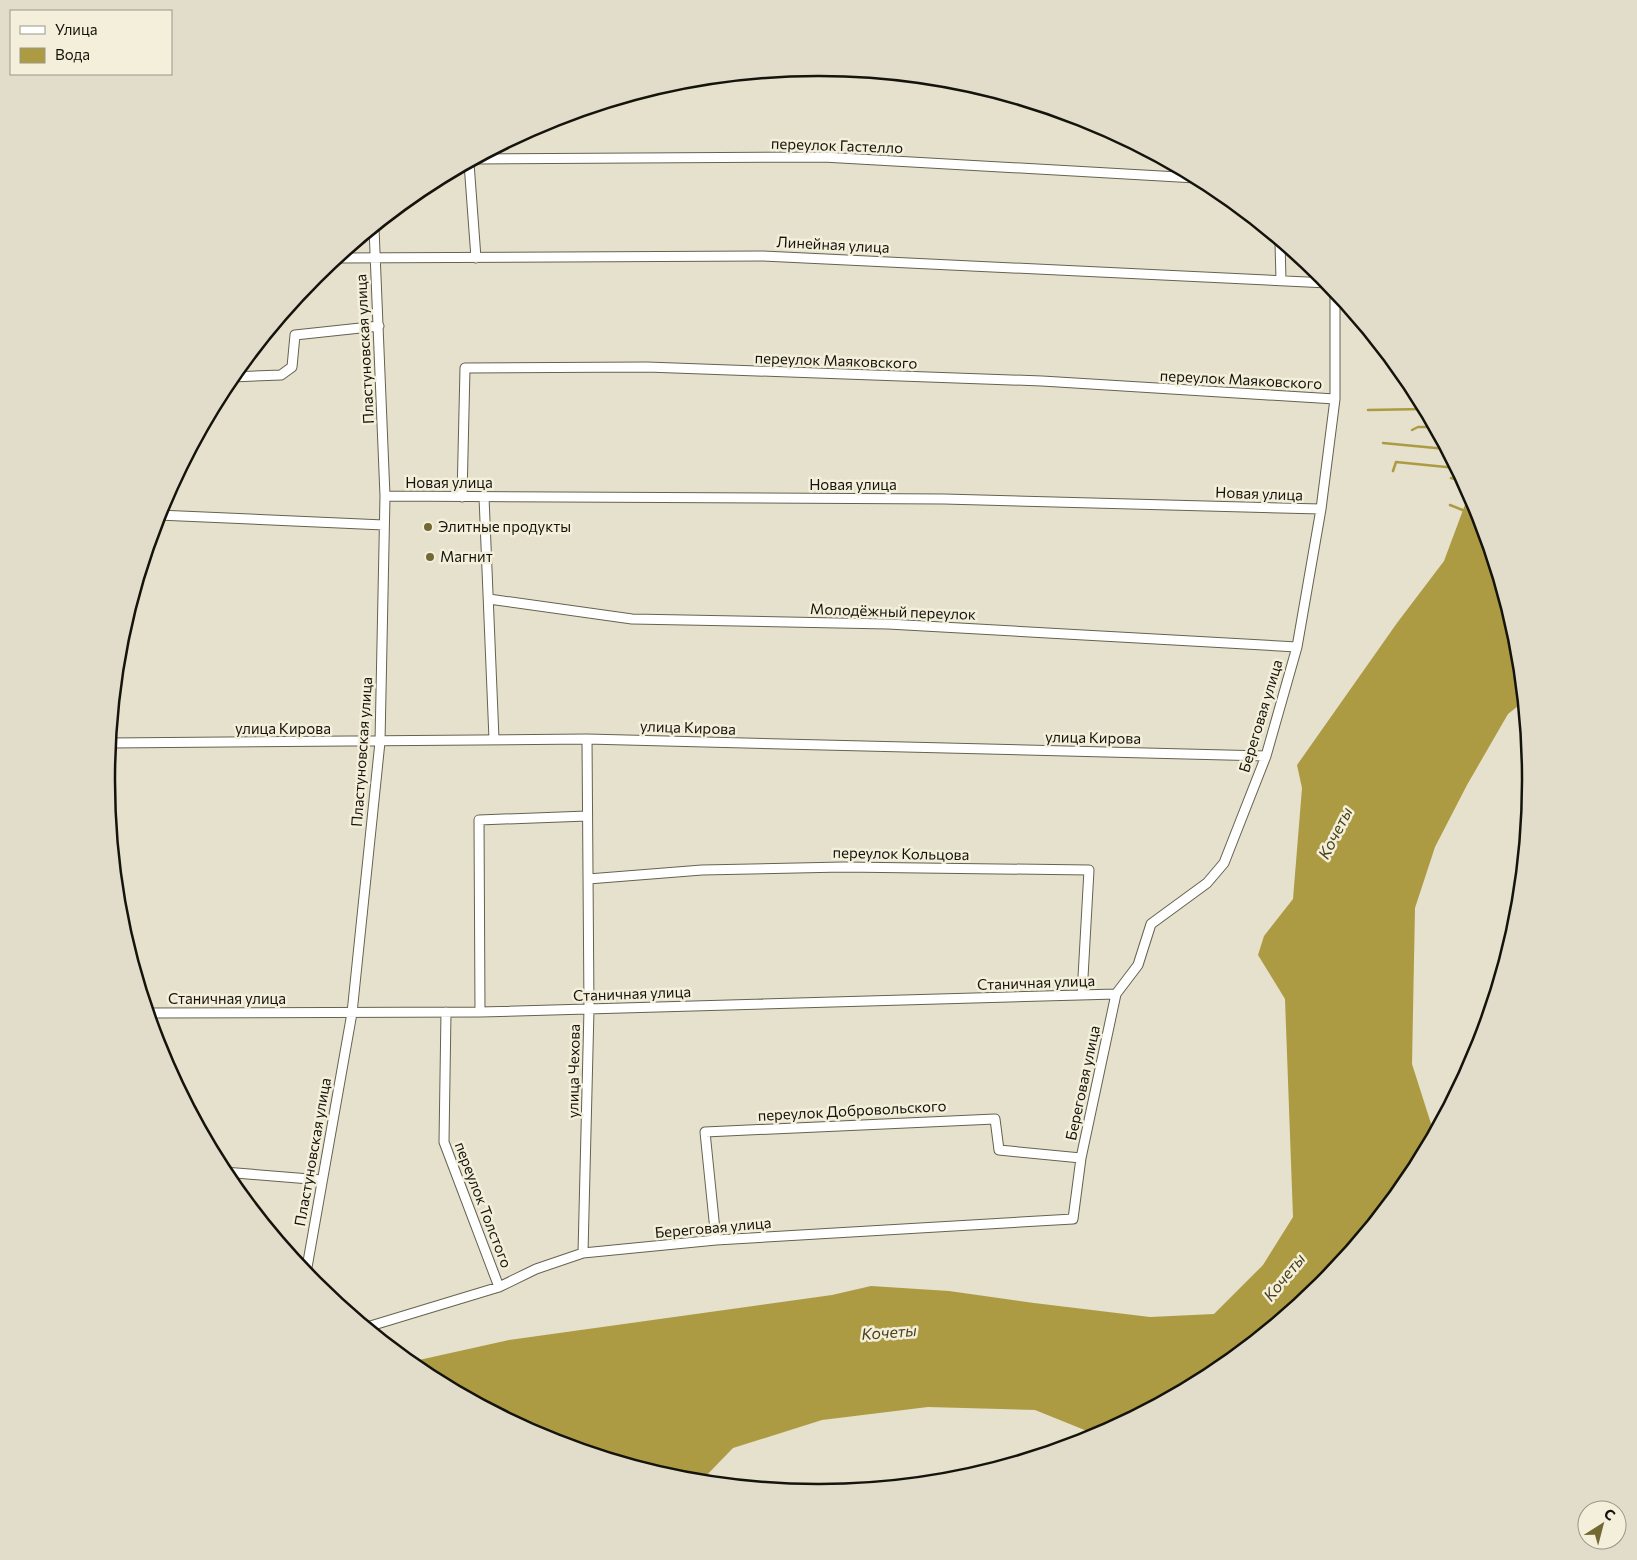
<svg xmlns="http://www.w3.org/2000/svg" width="1637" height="1560" viewBox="0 0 1637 1560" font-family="Commissioner,sans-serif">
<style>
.water{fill:#ad9b43}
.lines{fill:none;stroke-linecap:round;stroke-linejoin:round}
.stream{stroke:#ad9b43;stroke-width:2.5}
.minor-casing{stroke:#656250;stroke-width:11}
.minor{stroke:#fff;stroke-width:9}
.poi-dot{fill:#726834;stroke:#f3efda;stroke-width:2}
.labels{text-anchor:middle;stroke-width:5;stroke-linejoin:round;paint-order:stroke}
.street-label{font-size:15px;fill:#15140c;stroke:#f3efda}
.poi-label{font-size:15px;fill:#15140c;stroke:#f3efda;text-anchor:start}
.water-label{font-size:16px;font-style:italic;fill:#463f19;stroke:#f3efda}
.rim{fill:none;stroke:#15140c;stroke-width:2.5}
</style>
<rect width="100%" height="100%" fill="#e5e1cd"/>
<path class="water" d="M1469,494L1477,508L1517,641L1523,702L1508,714L1467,785L1435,847L1415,908L1412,1064L1434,1133L1411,1176L1322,1284L1214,1373L1097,1435L1035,1410L928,1407L822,1420L733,1448L701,1481L679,1479L546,1438L422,1372L410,1362L509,1340L832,1295L871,1286L949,1291L1034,1303L1150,1317L1214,1314L1263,1265L1293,1217L1285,999L1258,955L1264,936L1293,899L1302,788L1297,765L1397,623L1444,561Z"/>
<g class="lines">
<path class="stream" d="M1368,410L1424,409
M1412,430L1418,427H1434
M1383,443L1446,449
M1393,471L1396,462L1456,468
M1451,478L1463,481
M1450,505L1465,511"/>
<defs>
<path id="minor" d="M476,159L823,157L1196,178
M469,163L476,258
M1280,242L1281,280
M337,258L763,256L1328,283
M232,377L281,375L292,367L295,335L379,326
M385,496L944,499L1321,509
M462,497L465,368L647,367L1042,381L1335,399
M484,497L494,739
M158,515L384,525
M489,599L632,619L888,624L1297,647
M110,743L587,739L1266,756
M588,879L702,870L843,867L1089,870L1082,995
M446,1012L444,1142L499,1287
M480,1012L479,820L587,816
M148,1013L480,1012L1116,994
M224,1172L322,1180
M716,1240L705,1132L995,1119L999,1150L1081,1158
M583,1253L589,1009L587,739
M306,1273L352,1013L380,742L385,496L374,228
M367,1327L499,1287L536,1269L583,1253L716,1240L1073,1219L1081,1158L1116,994L1138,965L1151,924L1207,883L1224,863L1266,756L1297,647L1321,509L1335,399V292"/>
</defs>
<use href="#minor" class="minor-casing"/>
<use href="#minor" class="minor"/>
</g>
<g class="poi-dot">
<circle cx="428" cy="527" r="5"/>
<circle cx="430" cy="557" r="5"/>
</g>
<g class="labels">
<g class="street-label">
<text transform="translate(837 146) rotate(2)" y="5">переулок Гастелло</text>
<text transform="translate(833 245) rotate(3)" y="5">Линейная улица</text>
<text transform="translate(365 349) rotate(-93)" y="5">Пластуновская улица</text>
<text transform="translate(836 361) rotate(2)" y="5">переулок Маяковского</text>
<text transform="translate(1241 380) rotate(3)" y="5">переулок Маяковского</text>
<text x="449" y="488">Новая улица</text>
<text x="853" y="490">Новая улица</text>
<text transform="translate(1259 494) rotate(2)" y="5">Новая улица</text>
<text transform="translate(893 612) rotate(2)" y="5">Молодёжный переулок</text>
<text transform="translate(1261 716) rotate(-73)" y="5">Береговая улица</text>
<text transform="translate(688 728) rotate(2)" y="5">улица Кирова</text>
<text x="283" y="734">улица Кирова</text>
<text transform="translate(1093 738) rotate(1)" y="5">улица Кирова</text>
<text transform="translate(362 752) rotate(-86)" y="5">Пластуновская улица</text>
<text transform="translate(901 854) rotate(1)" y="5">переулок Кольцова</text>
<text transform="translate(1036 983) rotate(-2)" y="5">Станичная улица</text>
<text transform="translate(632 994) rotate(-2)" y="5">Станичная улица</text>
<text x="227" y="1004">Станичная улица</text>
<text transform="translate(574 1071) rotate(-89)" y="5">улица Чехова</text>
<text transform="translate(1083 1083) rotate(-78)" y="5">Береговая улица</text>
<text transform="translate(852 1111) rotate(-3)" y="5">переулок Добровольского</text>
<text transform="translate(313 1152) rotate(-80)" y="5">Пластуновская улица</text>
<text transform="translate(483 1205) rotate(69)" y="5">переулок Толстого</text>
<text transform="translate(713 1228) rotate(-5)" y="5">Береговая улица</text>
</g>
<g class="poi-label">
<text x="438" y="532">Элитные продукты</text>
<text x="440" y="562">Магнит</text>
</g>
<g class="water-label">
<text transform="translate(1335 833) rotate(-63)" y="6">Кочеты</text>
<text transform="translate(1284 1277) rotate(-51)" y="6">Кочеты</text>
<text transform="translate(889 1332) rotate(-4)" y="6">Кочеты</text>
</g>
</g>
<path d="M0 0H1637V1560H0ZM818 76H819A703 703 0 0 1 1522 779V781A703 703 0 0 1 819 1484H818A703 703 0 0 1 115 781V779A703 703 0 0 1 818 76Z" fill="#e1ddca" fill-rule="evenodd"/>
<path class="rim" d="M818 76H819A703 703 0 0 1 1522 779V781A703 703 0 0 1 819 1484H818A703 703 0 0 1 115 781V779A703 703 0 0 1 818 76Z"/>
<rect x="10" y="10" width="162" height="65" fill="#f3efda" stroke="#9a9788"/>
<rect x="20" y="26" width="25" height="8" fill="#ffffff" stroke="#9a9788"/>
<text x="55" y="35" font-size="15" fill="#15140c">Улица</text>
<rect x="20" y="48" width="25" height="15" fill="#ad9b43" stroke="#9a9788"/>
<text x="55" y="60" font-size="15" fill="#15140c">Вода</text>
<g transform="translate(1602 1525) rotate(36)"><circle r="24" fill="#f3efda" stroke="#9a9788"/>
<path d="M0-4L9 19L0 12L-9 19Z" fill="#726834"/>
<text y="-8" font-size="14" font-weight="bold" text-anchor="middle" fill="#15140c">С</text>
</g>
</svg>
